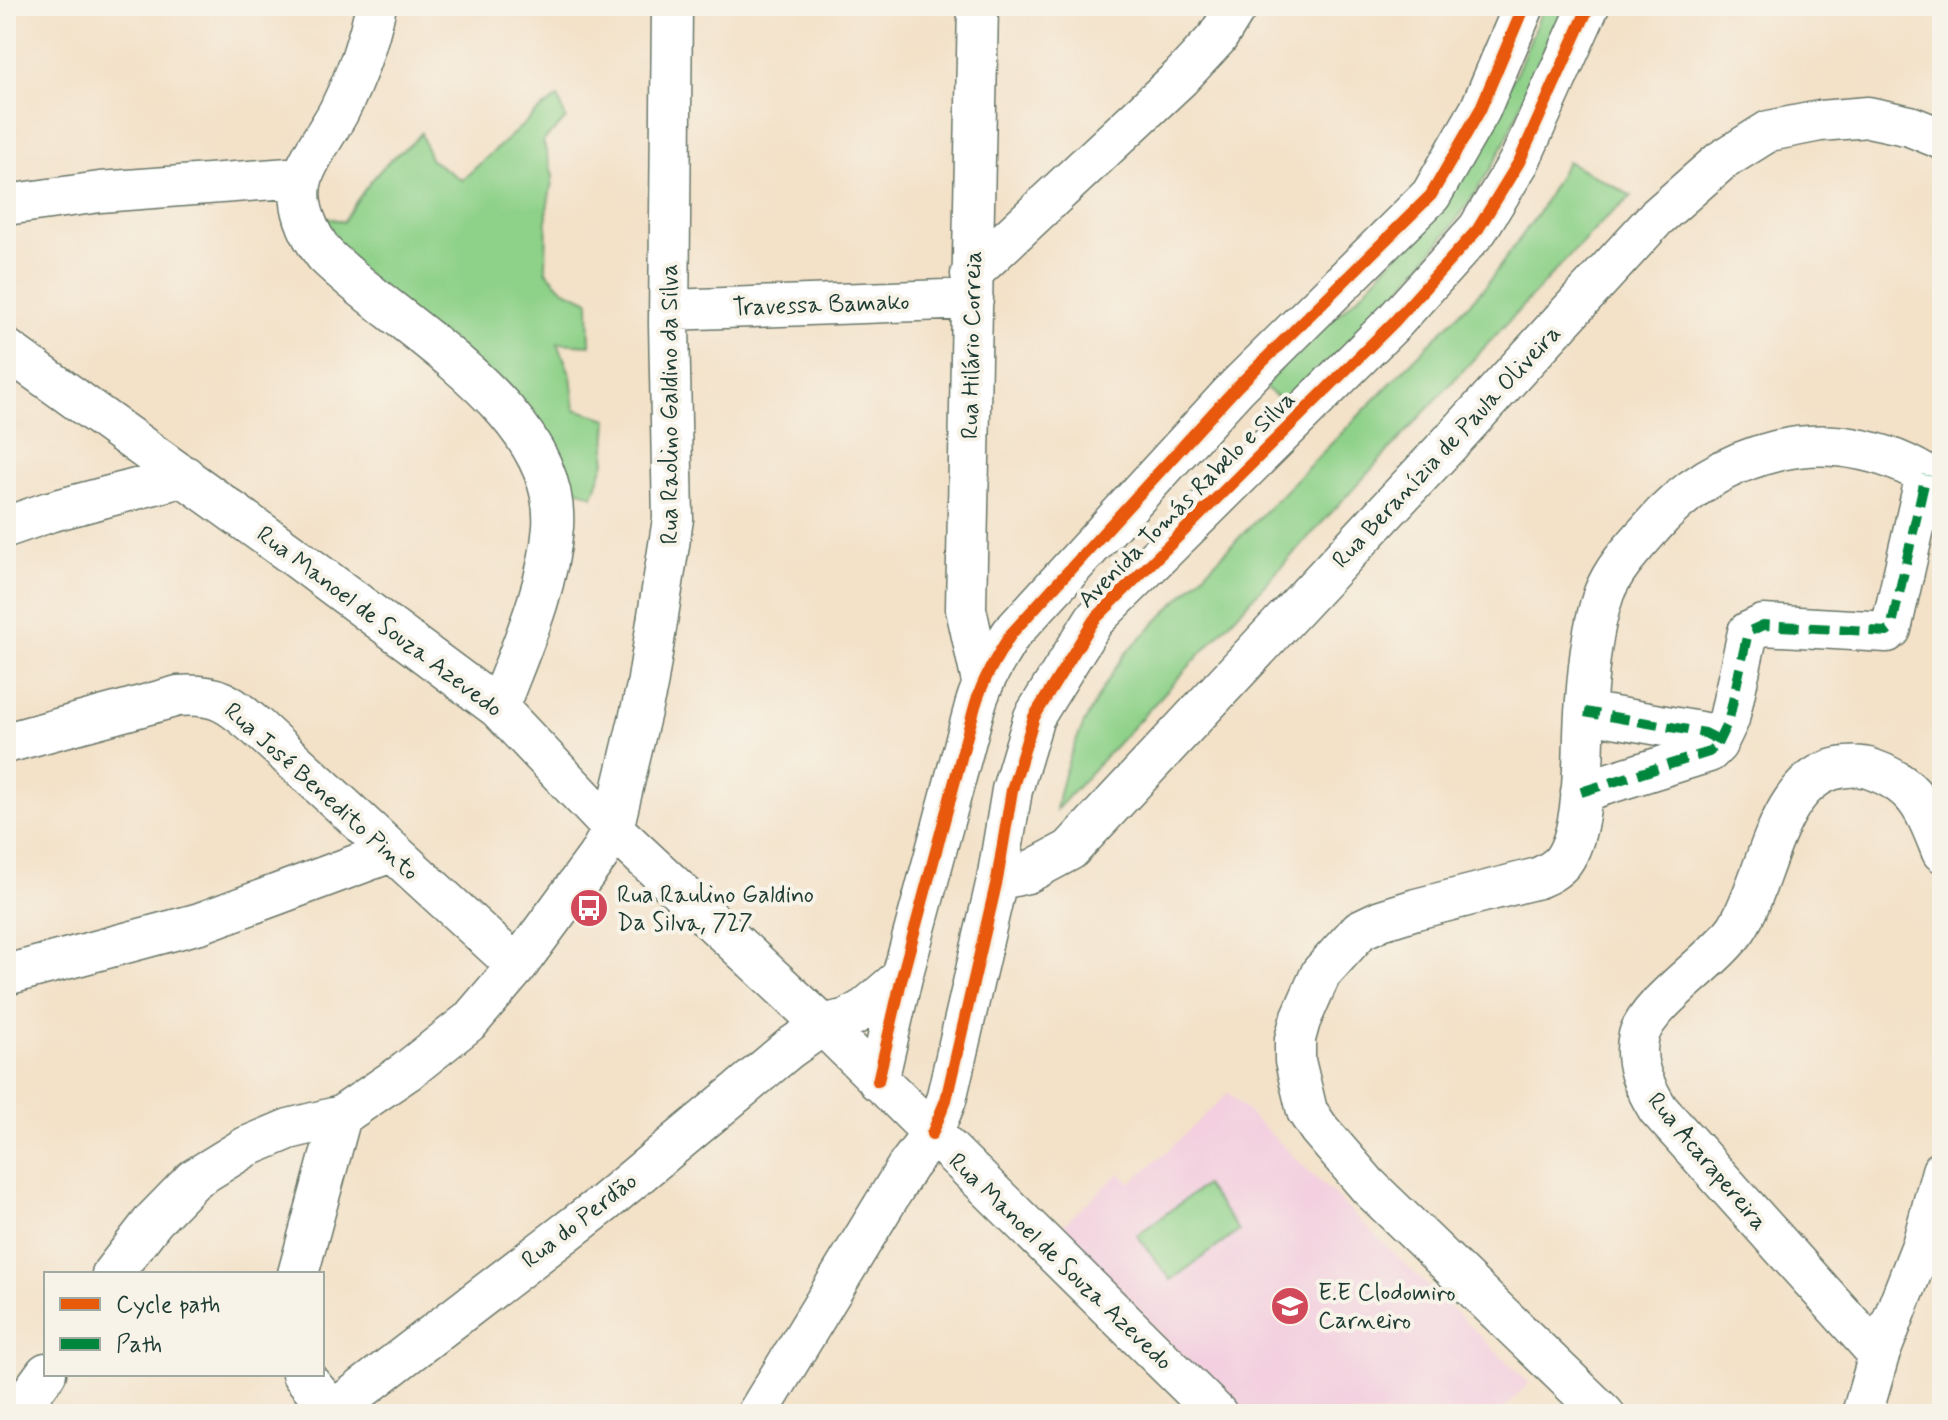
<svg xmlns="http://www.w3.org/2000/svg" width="1948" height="1420" viewBox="0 0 1948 1420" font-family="Mynerve,sans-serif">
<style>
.built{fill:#f3cfdf}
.green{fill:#8ed189;stroke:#56875e;stroke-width:2}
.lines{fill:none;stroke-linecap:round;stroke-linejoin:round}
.minor-casing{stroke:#697668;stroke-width:43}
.minor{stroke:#fff;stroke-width:40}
.quiet{stroke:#00873e;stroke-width:10;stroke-dasharray:20 10;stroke-linecap:butt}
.cycleway-casing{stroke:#f7f3e8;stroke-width:17}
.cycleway{stroke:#e8590c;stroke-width:12}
.labels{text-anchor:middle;stroke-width:8;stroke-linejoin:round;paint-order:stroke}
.street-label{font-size:24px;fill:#1f3d34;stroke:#f7f3e8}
.poi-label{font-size:24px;fill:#1f3d34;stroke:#f7f3e8;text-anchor:start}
</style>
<rect width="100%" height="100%" fill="#f7f3e8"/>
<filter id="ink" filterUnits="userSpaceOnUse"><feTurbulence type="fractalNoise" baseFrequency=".0125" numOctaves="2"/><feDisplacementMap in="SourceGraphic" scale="16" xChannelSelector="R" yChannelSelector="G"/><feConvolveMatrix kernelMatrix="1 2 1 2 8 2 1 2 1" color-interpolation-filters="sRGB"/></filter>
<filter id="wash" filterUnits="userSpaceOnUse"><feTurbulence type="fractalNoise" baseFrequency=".006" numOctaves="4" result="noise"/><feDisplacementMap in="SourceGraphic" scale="32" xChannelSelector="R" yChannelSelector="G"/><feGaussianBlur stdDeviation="1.8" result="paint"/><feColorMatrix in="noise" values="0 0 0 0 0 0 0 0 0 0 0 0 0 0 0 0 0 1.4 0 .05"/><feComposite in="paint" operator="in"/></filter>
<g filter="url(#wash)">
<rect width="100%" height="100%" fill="#f3e1c8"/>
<path class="built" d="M1228,1093L1529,1383L1499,1414H1241L1057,1230L1120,1173L1130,1183L1163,1155Z"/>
<path class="green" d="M1544,6H1567C1558,24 1547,41 1539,60C1523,97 1511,136 1489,171C1439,255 1357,338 1284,402L1263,386L1308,341L1358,297L1416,234L1516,74Z
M558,97L566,119L543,141L553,176L547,209L546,271L563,289L589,301L590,345L558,343L571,376L575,409L608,419L605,461L593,496L567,485L345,259L312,212L343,222C356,201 370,180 388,162C399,151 412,146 421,133L430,159L462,180L535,114Z
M1567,161L1632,196L1606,218L1557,269L1056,810C1064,754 1093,701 1124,655L1485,287L1538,213Z
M1205,1185L1239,1231L1171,1280L1137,1235Z"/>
</g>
<g filter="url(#ink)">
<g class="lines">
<defs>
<path id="minor" d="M376,6C368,43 356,77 339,111C328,132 311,153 303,176C294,203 309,235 325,255C397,327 561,410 553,527C548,590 520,650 498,708
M978,6L966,609L982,682
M6,205L100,192L302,177
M971,274L1180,78L1217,38L1237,6
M669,310L973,299
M6,349L290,553L498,708L613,829L823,1025L1217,1414
M6,527L49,512L185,476
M6,743L178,696C219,693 230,704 259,729L517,966
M1717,744L1729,719L1748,632L1763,625L1887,632L1891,629L1926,475
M1581,792L1709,752L1717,744L1713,737L1705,733L1585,712
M997,880L1027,873L1070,850L1448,445L1656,218L1721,161L1769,131L1820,121L1868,117L1910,126L1942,139
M6,975L200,923L391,852
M878,1081L902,977L975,706C983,679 996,658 1011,634L1237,387L1431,195L1480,110L1524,6
M112,1274L154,1220L194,1179L246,1147L289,1129L341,1116L407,1071L470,1021L517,966L598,856L613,829L647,686L673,519L669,324L672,6
M298,1274L341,1116
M1879,1355L1658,1109C1644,1086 1632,1062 1639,1035C1649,1002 1715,961 1737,928C1768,880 1776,771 1847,767C1856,766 1863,766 1871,769C1917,785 1925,810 1942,852
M302,1374L335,1414
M333,1411L603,1204L790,1048L823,1025L847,1019L866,1008L902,977
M16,1414L46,1373
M757,1414L907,1167L932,1134L946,1100L997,880L1012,790L1034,717L1094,620L1394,322L1478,229L1519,162L1589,6
M1604,1414L1368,1186L1319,1129L1307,1111L1295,1061V1039L1300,1021L1321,973L1360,930L1381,920L1416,909L1538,878C1547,874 1556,870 1563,861C1587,828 1582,753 1585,713C1588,673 1591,630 1604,593C1613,569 1633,548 1650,529C1683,490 1726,463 1776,451C1833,437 1897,451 1942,487
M1862,1414L1879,1355L1922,1245L1942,1171"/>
</defs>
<use href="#minor" class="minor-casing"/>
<use href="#minor" class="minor"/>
<path class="quiet" d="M1717,744L1729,719L1748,632L1763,625L1887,632L1891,629L1926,475
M1581,792L1709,752L1717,744L1713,737L1705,733L1585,712"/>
<defs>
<path id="cycleway" d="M878,1081L902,977L975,706C983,679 996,658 1011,634L1237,387L1431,195L1480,110L1524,6
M932,1134L946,1100L997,880L1012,790L1034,717L1094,620L1394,322L1478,229L1519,162L1589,6"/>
</defs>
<use href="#cycleway" class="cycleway-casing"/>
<use href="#cycleway" class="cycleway"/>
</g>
</g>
<defs>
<symbol id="bus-disc" viewBox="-11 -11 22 22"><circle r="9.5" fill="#d1495b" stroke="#f7f3e8"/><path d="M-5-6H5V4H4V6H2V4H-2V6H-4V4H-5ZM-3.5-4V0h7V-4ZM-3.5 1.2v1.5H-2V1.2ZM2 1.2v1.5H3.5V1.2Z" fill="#fff"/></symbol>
<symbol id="school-disc" viewBox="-11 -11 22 22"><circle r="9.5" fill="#d1495b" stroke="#f7f3e8"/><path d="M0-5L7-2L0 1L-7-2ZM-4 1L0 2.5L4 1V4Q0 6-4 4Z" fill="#fff"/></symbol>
</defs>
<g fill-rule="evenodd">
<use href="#bus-disc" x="567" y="886" width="44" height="44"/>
<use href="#school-disc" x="1268" y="1284" width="44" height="44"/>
</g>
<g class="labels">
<g class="street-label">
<text transform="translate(821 304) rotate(-2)" y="8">Travessa Bamako</text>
<text transform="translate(971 345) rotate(-89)" y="8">Rua Hilário Correia</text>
<text transform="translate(669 404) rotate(-90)" y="8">Rua Raolino Galdino da Silva</text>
<text transform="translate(1446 446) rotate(-47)" y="8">Rua Beranízia de Paula Oliveira</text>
<text transform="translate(1186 499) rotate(-45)" y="8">Avenida Tomás Rabelo e Silva</text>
<text transform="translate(380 621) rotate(37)" y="8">Rua Manoel de Souza Azevedo</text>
<text transform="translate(322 791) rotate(42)" y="8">Rua José Benedito Pinto</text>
<text transform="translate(1708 1161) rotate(50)" y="8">Rua Acarapereira</text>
<text transform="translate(579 1220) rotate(-38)" y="8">Rua do Perdão</text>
<text transform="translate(1061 1261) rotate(44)" y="8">Rua Manoel de Souza Azevedo</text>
</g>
<g class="poi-label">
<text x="617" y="902">Rua Raulino Galdino<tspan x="617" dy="28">Da Silva, 727</tspan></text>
<text x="1318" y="1300">E.E Clodomiro<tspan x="1318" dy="28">Carneiro</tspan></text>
</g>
</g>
<rect width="1948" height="1420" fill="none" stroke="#f7f3e8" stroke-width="32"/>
<rect x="44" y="1272" width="280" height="104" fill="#f7f3e8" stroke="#a1aaa0" stroke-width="2"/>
<rect x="60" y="1298" width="40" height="12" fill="#e8590c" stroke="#a1aaa0" stroke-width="2"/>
<text x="116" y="1312" font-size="24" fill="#1f3d34">Cycle path</text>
<rect x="60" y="1338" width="40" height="12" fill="#00873e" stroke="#a1aaa0" stroke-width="2"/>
<text x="116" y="1352" font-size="24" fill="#1f3d34">Path</text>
</svg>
